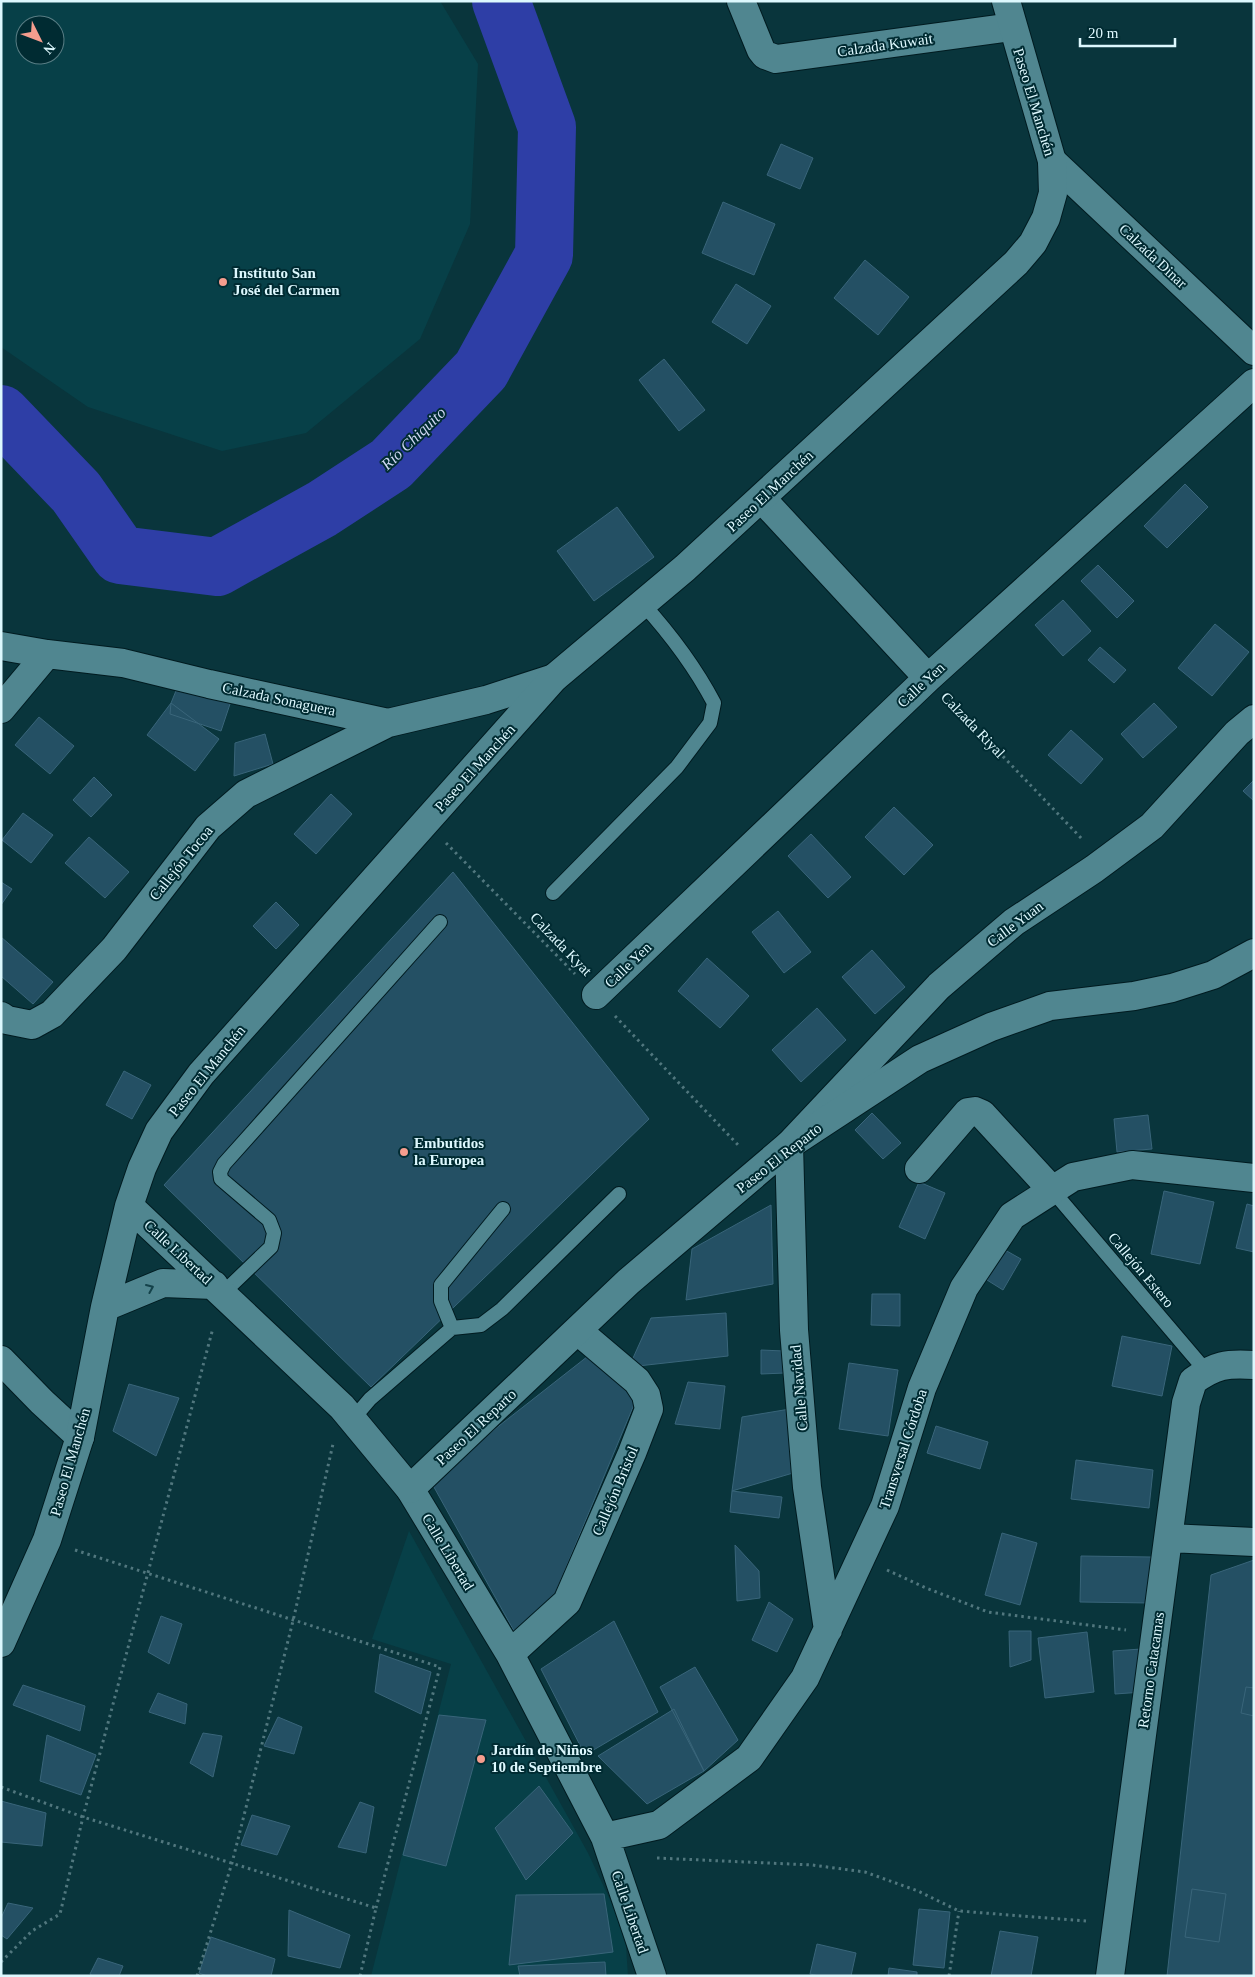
<svg xmlns="http://www.w3.org/2000/svg" width="1255" height="1977" viewBox="0 0 1255 1977" font-family="Georgia,serif">
<style>
.built{fill:#074048;fill-rule:evenodd}
.lines{fill:none;stroke-linecap:round;stroke-linejoin:round}
.river{stroke:#2e3ea6;stroke-width:58}
.building{fill:#245064;stroke:#39657a}
.service-casing{stroke:#001b20;stroke-width:16}
.minor-casing{stroke:#001b20;stroke-width:30}
.tertiary-casing{stroke:#001b20;stroke-width:30}
.path{stroke:#51777e;stroke-width:3;stroke-dasharray:2.5 4;stroke-linecap:butt}
.service{stroke:#508690;stroke-width:14}
.minor{stroke:#508690;stroke-width:28}
.tertiary{stroke:#508690;stroke-width:28}
.oneway{stroke:#14424a}
.poi-dot{fill:#f59d8e;stroke:#002b32;stroke-width:2}
.labels{text-anchor:middle;stroke-width:4;stroke-linejoin:round;paint-order:stroke}
.street-label{font-size:15px;fill:#ddf8fe;stroke:#002b32}
.poi-label{font-size:15px;font-weight:bold;fill:#ddf8fe;stroke:#002b32;text-anchor:start}
.water-label{font-size:16px;font-style:italic;fill:#ced7f3;stroke:#002b32}
</style>
<rect width="100%" height="100%" fill="#09353c"/>
<path class="built" d="M1,1H440L478,64L470,224L420,339L306,433L222,451L88,407L1,347ZM25,25H55V55H25Z
M409,1531L588,1853L625,1932L628,1976H371L451,1664L372,1639Z"/>
<g class="lines">
<path class="river" d="M1,414L76,492L120,555L217,567L322,509L391,464L481,370L544,255L547,127L501,1"/>
</g>
<path class="building" d="M781,144L813,158L800,189L767,175Z
M723,202L775,224L754,275L702,253Z
M865,260L909,297L878,335L834,298Z
M736,284L771,306L747,344L712,322Z
M664,359L705,410L679,431L639,380Z
M1185,484L1208,507L1167,548L1144,526Z
M617,507L654,557L594,601L557,551Z
M1098,565L1134,601L1117,618L1081,581Z
M1063,600L1091,631L1063,656L1035,625Z
M1215,624L1249,652L1212,696L1178,668Z
M1100,647L1126,670L1114,683L1088,660Z
M180,681L232,698L221,731L170,714L171,703Z
M171,703L219,739L195,771L147,735Z
M1154,703L1177,727L1143,758L1121,734Z
M39,717L74,746L50,774L15,745Z
M1071,730L1103,759L1081,784L1048,755Z
M265,734L273,764L234,776L235,743Z
M94,777L112,795L91,817L73,800Z
M1254,780V801L1243,791Z
M331,794L352,814L316,854L294,834Z
M894,807L933,845L904,875L865,837Z
M23,813L53,835L31,863L2,840Z
M811,834L851,877L828,898L788,856Z
M89,837L129,872L105,898L65,863Z
M453,872L649,1119L371,1387L164,1185Z
M1,882L12,889L1,905Z
M276,902L299,925L276,949L253,926Z
M778,911L811,952L784,973L752,932Z
M1,937L53,982L33,1004L1,976Z
M872,950L905,987L875,1014L842,977Z
M707,958L749,996L720,1028L678,991Z
M817,1008L846,1040L801,1082L772,1050Z
M124,1071L151,1085L132,1119L106,1105Z
M872,1113L901,1143L883,1159L855,1130Z
M1148,1115L1152,1149L1117,1152L1114,1119Z
M919,1182L945,1193L925,1239L899,1227Z
M1164,1191L1214,1202L1200,1264L1151,1254Z
M1247,1204L1254,1206V1252L1236,1248Z
M771,1205L773,1284L686,1300L692,1249Z
M1005,1250L1021,1259L1003,1290L987,1280Z
M872,1294H900V1326L871,1325Z
M726,1313L728,1356L629,1367L651,1318Z
M1122,1336L1172,1346L1162,1396L1112,1386Z
M597,1349L638,1395L554,1596L514,1631L430,1480Z
M761,1350L784,1351L785,1373L761,1374Z
M849,1363L898,1370L888,1436L839,1429Z
M688,1382L725,1386L720,1429L675,1424Z
M129,1384L179,1398L156,1456L113,1431Z
M790,1409L793,1473L732,1491L742,1417Z
M936,1426L988,1442L980,1469L927,1453Z
M1076,1460L1153,1470L1149,1508L1071,1499Z
M732,1491L782,1497L779,1518L730,1512Z
M1002,1533L1037,1543L1020,1605L985,1595Z
M735,1545L759,1571L760,1598L737,1601Z
M1081,1556L1151,1557L1150,1603L1080,1602Z
M1254,1560V1976H1167L1211,1575Z
M769,1602L793,1619L777,1652L752,1640Z
M161,1616L182,1624L169,1664L148,1652Z
M614,1621L658,1712L585,1755L541,1669Z
M1009,1631H1031V1660L1010,1667Z
M1087,1632L1094,1692L1045,1698L1038,1638Z
M1141,1649L1143,1692L1115,1694L1113,1651Z
M380,1654L431,1672L421,1714L375,1692Z
M695,1667L738,1740L704,1771L660,1687Z
M23,1685L85,1706L80,1731L13,1705Z
M1246,1687L1254,1688V1716L1241,1713Z
M158,1693L187,1704L185,1724L149,1712Z
M674,1709L704,1771L647,1804L598,1756Z
M439,1715L486,1720L446,1866L403,1855Z
M278,1717L302,1727L294,1754L264,1746Z
M203,1733L222,1736L213,1777L190,1763Z
M47,1735L96,1755L81,1795L40,1781Z
M539,1786L573,1833L526,1880L495,1828Z
M1,1801L46,1813L42,1846L1,1842Z
M360,1802L374,1807L366,1853L338,1847Z
M252,1815L290,1826L277,1855L241,1845Z
M1192,1889L1226,1894L1219,1942L1185,1937Z
M604,1894L613,1952L509,1965L516,1895Z
M8,1903L33,1908L7,1939L1,1935V1918Z
M919,1909L950,1912L944,1968L913,1965Z
M289,1910L350,1935L340,1968L288,1956Z
M1000,1931L1038,1937L1031,1976H991Z
M211,1937L275,1959L271,1976H207L199,1973Z
M817,1944L856,1953L851,1976H819L810,1974Z
M98,1958L123,1966L119,1976H93L90,1974Z
M605,1962L606,1976H520L518,1966Z
M889,1968L917,1972V1976H888Z"/>
<g class="lines">
<defs>
<path id="service" d="M553,893L677,767L710,723L714,703C695,667 671,635 643,604
M1052,1190L1206,1371
M222,1294L271,1247L274,1233L269,1220L221,1179L220,1172L224,1164L440,922
M452,1328L441,1301V1285L503,1209
M352,1420L370,1399L452,1328L481,1325L502,1309L619,1194"/>
<path id="minor" d="M741,1L761,50L765,55L776,59L1012,27
M1052,161L1254,351
M762,499L928,678
M1,646L47,654L123,663L209,684L388,723L486,700L554,678
M1,709L47,654
M596,995L928,678L1254,383
M1,1016L7,1020L32,1025L52,1014L114,949L208,827L246,794L388,723
M919,1169L968,1112L975,1111L982,1114L1052,1190
M1,1360L42,1402L80,1437
M410,1489L510,1654L605,1837L652,1976
M1169,1538L1254,1542
M828,1630L807,1487L794,1330L789,1145L939,986L1014,922L1094,869L1152,826L1237,733L1254,719
M510,1654L567,1602L632,1453L649,1409L646,1395L637,1381L578,1331
M605,1837L659,1825L749,1758L805,1678L885,1506L922,1388L964,1288L1012,1216L1073,1177L1132,1165L1254,1178
M1110,1976L1186,1403L1193,1381C1215,1365 1227,1363 1254,1365"/>
<path id="tertiary" d="M129,1206L342,1407L410,1489L628,1282L789,1145L920,1059L991,1027L1050,1006L1134,996L1172,988L1213,975L1254,953
M105,1307L163,1283L214,1285
M1,1643L47,1540L80,1437L105,1307L129,1206L142,1168L159,1131L201,1074L554,678L685,568L1016,263L1033,243L1046,218L1053,193L1052,161L1006,1"/>
</defs>
<use href="#service" class="service-casing"/>
<use href="#minor" class="minor-casing"/>
<use href="#tertiary" class="tertiary-casing"/>
<path class="path" d="M949,700L1083,840
M446,843L575,974
M615,1016L740,1147
M75,1550L440,1667L376,1908
M887,1570L926,1588L988,1612L1126,1630
M1,1787L83,1817L376,1908L360,1976
M657,1858L812,1865L865,1872L918,1891L959,1911L1086,1921
M1,1962L32,1931L60,1914L83,1817L213,1328
M197,1976L232,1863L293,1621L333,1444
M949,1976L959,1911"/>
<use href="#service" class="service"/>
<use href="#minor" class="minor"/>
<use href="#tertiary" class="tertiary"/>
</g>
<defs><path id="oneway-chevron" d="M-2-3.5L2.5 0L-2 3.5" fill="none" stroke-width="1.6" stroke-linecap="round" stroke-linejoin="round" transform="scale(1.25)"/></defs>
<use class="oneway" href="#oneway-chevron" transform="translate(150 1288) rotate(-23)"/>
<g class="poi-dot">
<circle cx="223" cy="282" r="5"/>
<circle cx="404" cy="1152" r="5"/>
<circle cx="481" cy="1759" r="5"/>
</g>
<g class="labels">
<g class="street-label">
<text transform="translate(885 45) rotate(-8)" y="5">Calzada Kuwait</text>
<text transform="translate(1034 102) rotate(73)" y="5">Paseo El Manchén</text>
<text transform="translate(1153 256) rotate(43)" y="5">Calzada Dinar</text>
<text transform="translate(770 491) rotate(-43)" y="5">Paseo El Manchén</text>
<text transform="translate(921 685) rotate(-43)" y="5">Calle Yen</text>
<text transform="translate(279 699) rotate(12)" y="5">Calzada Sonaguera</text>
<text transform="translate(973 725) rotate(46)" y="5">Calzada Riyal</text>
<text transform="translate(475 768) rotate(-48)" y="5">Paseo El Manchén</text>
<text transform="translate(181 863) rotate(-51)" y="5">Callejón Tocoa</text>
<text transform="translate(1015 924) rotate(-37)" y="5">Calle Yuan</text>
<text transform="translate(561 944) rotate(46)" y="5">Calzada Kyat</text>
<text transform="translate(628 965) rotate(-44)" y="5">Calle Yen</text>
<text transform="translate(207 1071) rotate(-51)" y="5">Paseo El Manchén</text>
<text transform="translate(779 1158) rotate(-38)" y="5">Paseo El Reparto</text>
<text transform="translate(178 1252) rotate(43)" y="5">Calle Libertad</text>
<text transform="translate(1141 1270) rotate(50)" y="5">Callejón Estero</text>
<text transform="translate(799 1388) rotate(-95)" y="5">Calle Navidad</text>
<text transform="translate(476 1427) rotate(-43)" y="5">Paseo El Reparto</text>
<text transform="translate(903 1449) rotate(-72)" y="5">Transversal Córdoba</text>
<text transform="translate(70 1462) rotate(-74)" y="5">Paseo El Manchén</text>
<text transform="translate(615 1491) rotate(-67)" y="5">Callejón Bristol</text>
<text transform="translate(448 1552) rotate(59)" y="5">Calle Libertad</text>
<text transform="translate(1151 1670) rotate(-82)" y="5">Retorno Catacamas</text>
<text transform="translate(630 1912) rotate(71)" y="5">Calle Libertad</text>
</g>
<g class="poi-label">
<text x="233" y="278">Instituto San<tspan x="233" dy="17">José del Carmen</tspan></text>
<text x="414" y="1148">Embutidos<tspan x="414" dy="17">la Europea</tspan></text>
<text x="491" y="1755">Jardín de Niños<tspan x="491" dy="17">10 de Septiembre</tspan></text>
</g>
<g class="water-label">
<text transform="translate(413 438) rotate(-44)" y="6">Río Chiquito</text>
</g>
</g>
<rect width="1255" height="1977" fill="none" stroke="#ddf8fe" stroke-width="5"/>
<g transform="translate(40 40) rotate(132)"><circle r="24" fill="#002b32" stroke="#587d84"/>
<path d="M0-4L9 19L0 12L-9 19Z" fill="#f59d8e"/>
<text y="-8" font-size="14" font-weight="bold" text-anchor="middle" fill="#ddf8fe">N</text>
</g>
<path d="M1080 38v8h95v-8" fill="none" stroke="#ddf8fe" stroke-width="2.5"/>
<text x="1088" y="38" font-size="15" fill="#ddf8fe" stroke="#002b32" stroke-width="4" paint-order="stroke">20 m</text>
</svg>
